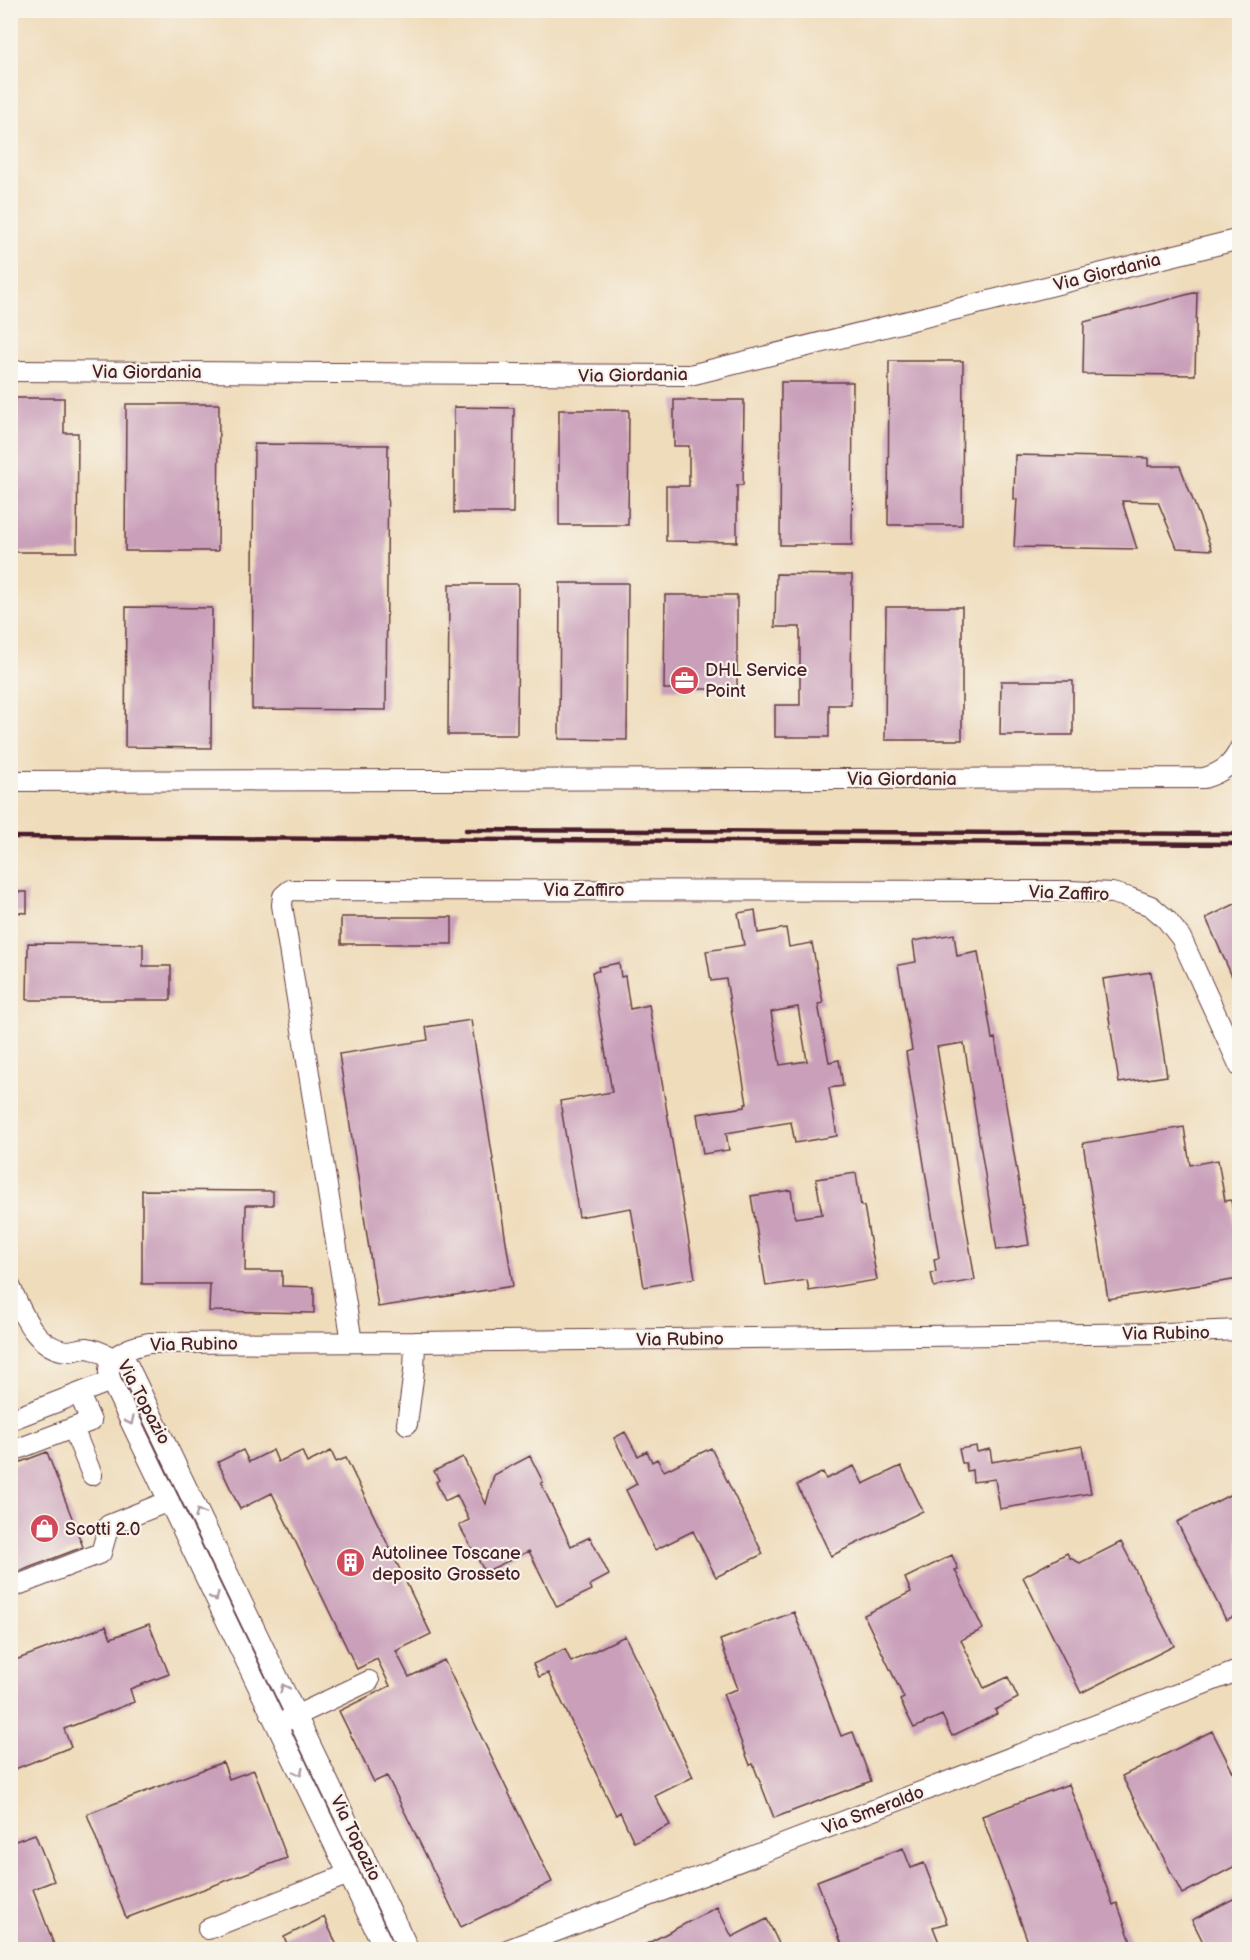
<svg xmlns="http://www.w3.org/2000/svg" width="1250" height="1960" viewBox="0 0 1250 1960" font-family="'Balsamiq Sans',sans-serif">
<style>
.building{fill:#c99fba;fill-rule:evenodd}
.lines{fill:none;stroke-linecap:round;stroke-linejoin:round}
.minor-casing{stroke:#633b41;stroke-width:22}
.minor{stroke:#fff;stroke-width:20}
.rail{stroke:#4a1f2b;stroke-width:4.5}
.oneway{stroke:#ae9aa0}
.labels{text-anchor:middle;stroke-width:4.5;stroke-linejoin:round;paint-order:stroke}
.street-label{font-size:18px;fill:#4a1f2b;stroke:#f7f3e8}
.poi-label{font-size:18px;fill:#4a1f2b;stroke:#f7f3e8;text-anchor:start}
</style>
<rect width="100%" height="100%" fill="#f7f3e8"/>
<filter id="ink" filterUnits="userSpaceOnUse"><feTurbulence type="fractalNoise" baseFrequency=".0167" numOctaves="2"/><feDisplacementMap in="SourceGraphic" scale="12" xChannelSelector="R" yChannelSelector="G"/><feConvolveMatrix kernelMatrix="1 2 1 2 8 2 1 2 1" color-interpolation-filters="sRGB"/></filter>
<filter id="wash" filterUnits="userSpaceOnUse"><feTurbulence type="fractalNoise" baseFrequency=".008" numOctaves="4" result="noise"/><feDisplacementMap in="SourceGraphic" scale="24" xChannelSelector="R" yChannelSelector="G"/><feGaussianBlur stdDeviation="1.35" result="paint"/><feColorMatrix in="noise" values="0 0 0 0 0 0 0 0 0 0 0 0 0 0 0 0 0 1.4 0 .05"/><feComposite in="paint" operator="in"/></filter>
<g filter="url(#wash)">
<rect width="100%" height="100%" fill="#efdcbb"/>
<g id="blocks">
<path class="building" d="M1197,292L1195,375L1083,374L1084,322Z
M889,361H963L962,525H888Z
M781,382H853L852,545H780Z
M10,398H64V433H78L77,552H10Z
M674,400H744L743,485H737V542L666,541V486H689V446H674Z
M126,404H219L218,551H125Z
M454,407L514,408L513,513H454Z
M559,410H629L628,525H559Z
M254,444L388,445L386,710L252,709Z
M1015,455L1148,458V466H1180L1212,550L1177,548L1158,502L1122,501L1137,549L1014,547L1017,499H1014Z
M776,574L852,575L851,705H829V737H775V705H800V627H775Z
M560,583H628L627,740L559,739Z
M449,584H518L517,735H448Z
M665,595H737V689H664Z
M126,607L212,608L211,748L125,747Z
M886,607H962V740H885Z
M1001,681H1073V735H1000Z
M10,892H27V913L10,912Z
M1239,902V992L1206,918Z
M755,910L758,933L786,928L789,947L812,943L823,1003L818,1004L829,1062L839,1060L843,1086L829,1088L837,1136L795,1143L791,1122L726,1133L729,1150L703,1154L697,1114L745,1107V1104H747L726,979L711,981L706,951L744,945L738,913ZM798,1007L807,1061L780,1065L771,1012Z
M341,917H452V944H341Z
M954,934L957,956L978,952L992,1039L995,1038L1029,1245L997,1250L964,1043L937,1047L975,1280L934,1287L931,1273L936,1272L934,1259L939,1258L906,1052L912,1050L898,965L916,962L913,941Z
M28,943L143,944V966H171V1000H27Z
M619,963L621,977L625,976L630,1009L649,1005L695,1278L644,1287L631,1208L579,1217L560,1101L612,1092L592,972L599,971L598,967Z
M1151,972L1167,1076L1119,1083L1103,979Z
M471,1020L513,1286L378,1307L339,1054L428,1040L426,1027Z
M1184,1127L1190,1165L1218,1160L1225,1201L1231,1200L1239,1251V1279L1108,1299L1083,1143Z
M856,1173L861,1206H864L877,1280L809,1291L807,1280L766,1286L751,1196L791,1190L795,1218L822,1214L816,1179Z
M142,1190L273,1191V1205H246L245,1271H282V1286L314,1287V1313L209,1311L210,1284H142Z
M625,1432L638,1456L647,1451L652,1462L657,1459L664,1471L711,1448L763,1554L716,1577L693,1531L655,1550L626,1490L637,1484L614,1438Z
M976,1446L977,1452L990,1449L992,1462L1082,1446L1091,1493L1000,1509L995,1479L973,1482L972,1470L967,1471L966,1463H962L959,1449Z
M243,1450L249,1462L273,1450L278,1462L302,1451L307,1463L331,1451L336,1462L346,1458L431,1634L396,1651L409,1677L444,1660L552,1882L461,1927L387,1776L374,1782L339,1711L390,1686L377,1659L357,1669L272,1493L240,1509L218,1462Z
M47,1452L83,1547L10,1575V1466Z
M530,1456L543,1482L541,1483L571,1546L590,1537L609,1575L590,1585L592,1590L557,1607L529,1551L485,1572L459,1525L469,1520L457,1495L445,1501L436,1482L439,1480L434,1471L463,1457L486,1504L494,1475Z
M854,1466L863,1484L901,1466L923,1511L831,1556L797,1485L823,1472L826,1479Z
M1239,1490V1614L1226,1620L1177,1522Z
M1121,1542L1174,1646L1081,1693L1023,1577L1067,1553L1070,1558L1080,1563Z
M952,1555L958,1569L955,1570L983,1629L961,1640L984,1688L1008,1677L1018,1698L995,1710L997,1714L952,1736L942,1715L914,1728L900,1700L904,1698L864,1615L911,1592L905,1578Z
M794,1612L841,1736L853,1732L871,1781L774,1818L753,1764L750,1765L723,1694L738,1689L720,1640Z
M149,1624L169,1674L130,1689L134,1702L64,1729L71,1747L10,1771V1662L106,1626L111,1638Z
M625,1636L693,1777L655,1796L670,1825L634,1842L620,1812L616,1815L548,1673L539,1677L533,1664L565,1649L571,1662Z
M1212,1731L1239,1784V1864L1182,1894L1122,1776Z
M223,1762L229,1779L254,1770L287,1858L126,1918L87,1814Z
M1069,1784L1113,1905L1117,1903L1134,1950H1031L982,1816Z
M35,1834L54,1881L33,1889L56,1950H10V1843Z
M903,1848L911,1868L924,1863L947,1923L933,1927L942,1950H844L817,1881Z
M1239,1896V1950H1207L1192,1920Z
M717,1907L732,1937L767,1919L782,1950H635Z
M324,1917L339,1950H290L284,1937Z"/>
</g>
</g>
<g filter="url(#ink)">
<use href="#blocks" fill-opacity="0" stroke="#633b41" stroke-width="1.5"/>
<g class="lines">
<defs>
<path id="minor" d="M10,371L690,375L1240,239
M10,781L1204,778C1221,773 1233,765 1240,748
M10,1286C21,1311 35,1349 68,1351C74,1351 80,1348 87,1348C95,1349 105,1354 113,1358
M352,1342L282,905L283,896L290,890L1070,891L1112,893L1130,898L1151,906L1166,919L1181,938L1240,1067
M122,1353L409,1950
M10,1420L111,1381
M407,1424L414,1371L415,1342
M73,1428L92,1475
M10,1452L91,1421L79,1394
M10,1588L101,1553L109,1525L169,1501
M285,1721L369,1681
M208,1929L349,1874
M385,1950L111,1381C101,1356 130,1347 149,1343L415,1342L1166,1333L1240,1330
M507,1950L1240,1670"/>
</defs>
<use href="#minor" class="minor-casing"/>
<use href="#minor" class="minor"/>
<path class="rail" d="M466,830L1240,834
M10,837L1240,844"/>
</g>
<defs><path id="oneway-chevron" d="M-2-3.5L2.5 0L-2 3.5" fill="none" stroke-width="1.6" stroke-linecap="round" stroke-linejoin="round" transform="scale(1.5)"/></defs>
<g class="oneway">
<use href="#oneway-chevron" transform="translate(130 1421) rotate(64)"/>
<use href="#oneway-chevron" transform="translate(199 1513) rotate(-116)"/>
<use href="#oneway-chevron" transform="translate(215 1597) rotate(64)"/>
<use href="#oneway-chevron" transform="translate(284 1688) rotate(-116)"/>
<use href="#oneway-chevron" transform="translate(299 1772) rotate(64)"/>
</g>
</g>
<defs>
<symbol id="office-disc" viewBox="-11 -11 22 22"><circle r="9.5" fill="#d1495b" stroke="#f7f3e8"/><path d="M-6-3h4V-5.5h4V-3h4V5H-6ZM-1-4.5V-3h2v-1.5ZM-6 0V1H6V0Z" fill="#fff"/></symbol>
<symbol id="shop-disc" viewBox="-11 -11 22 22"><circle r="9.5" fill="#d1495b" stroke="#f7f3e8"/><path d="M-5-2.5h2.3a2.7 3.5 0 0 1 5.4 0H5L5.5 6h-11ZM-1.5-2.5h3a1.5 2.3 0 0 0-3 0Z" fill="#fff"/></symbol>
<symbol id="building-disc" viewBox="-11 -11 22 22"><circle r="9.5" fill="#d1495b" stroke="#f7f3e8"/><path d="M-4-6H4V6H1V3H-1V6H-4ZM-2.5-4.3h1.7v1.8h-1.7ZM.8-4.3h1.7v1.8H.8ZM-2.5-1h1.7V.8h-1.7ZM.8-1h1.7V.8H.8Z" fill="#fff"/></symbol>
</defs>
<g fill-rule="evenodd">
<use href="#office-disc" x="668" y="664" width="33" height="33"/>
<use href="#shop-disc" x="28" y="1512" width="33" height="33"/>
<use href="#building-disc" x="334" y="1546" width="33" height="33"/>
</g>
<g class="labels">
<g class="street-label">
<text transform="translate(1107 272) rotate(-14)" y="6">Via Giordania</text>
<text x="147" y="378">Via Giordania</text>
<text transform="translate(633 375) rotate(-1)" y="6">Via Giordania</text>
<text x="902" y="785">Via Giordania</text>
<text x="584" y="896">Via Zaffiro</text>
<text transform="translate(1069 893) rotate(2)" y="6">Via Zaffiro</text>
<text transform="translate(1166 1333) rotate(-1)" y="6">Via Rubino</text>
<text transform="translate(680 1339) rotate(-1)" y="6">Via Rubino</text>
<text transform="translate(194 1344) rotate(-1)" y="6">Via Rubino</text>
<text transform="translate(144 1402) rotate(62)" y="6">Via Topazio</text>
<text transform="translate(873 1810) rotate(-21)" y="6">Via Smeraldo</text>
<text transform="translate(356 1838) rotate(64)" y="6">Via Topazio</text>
</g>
<g class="poi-label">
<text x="705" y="676">DHL Service<tspan x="705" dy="21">Point</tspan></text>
<text x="65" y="1535">Scotti 2.0</text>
<text x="372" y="1559">Autolinee Toscane<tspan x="372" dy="21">deposito Grosseto</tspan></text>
</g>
</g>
<rect width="1250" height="1960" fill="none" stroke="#f7f3e8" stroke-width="36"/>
</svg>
